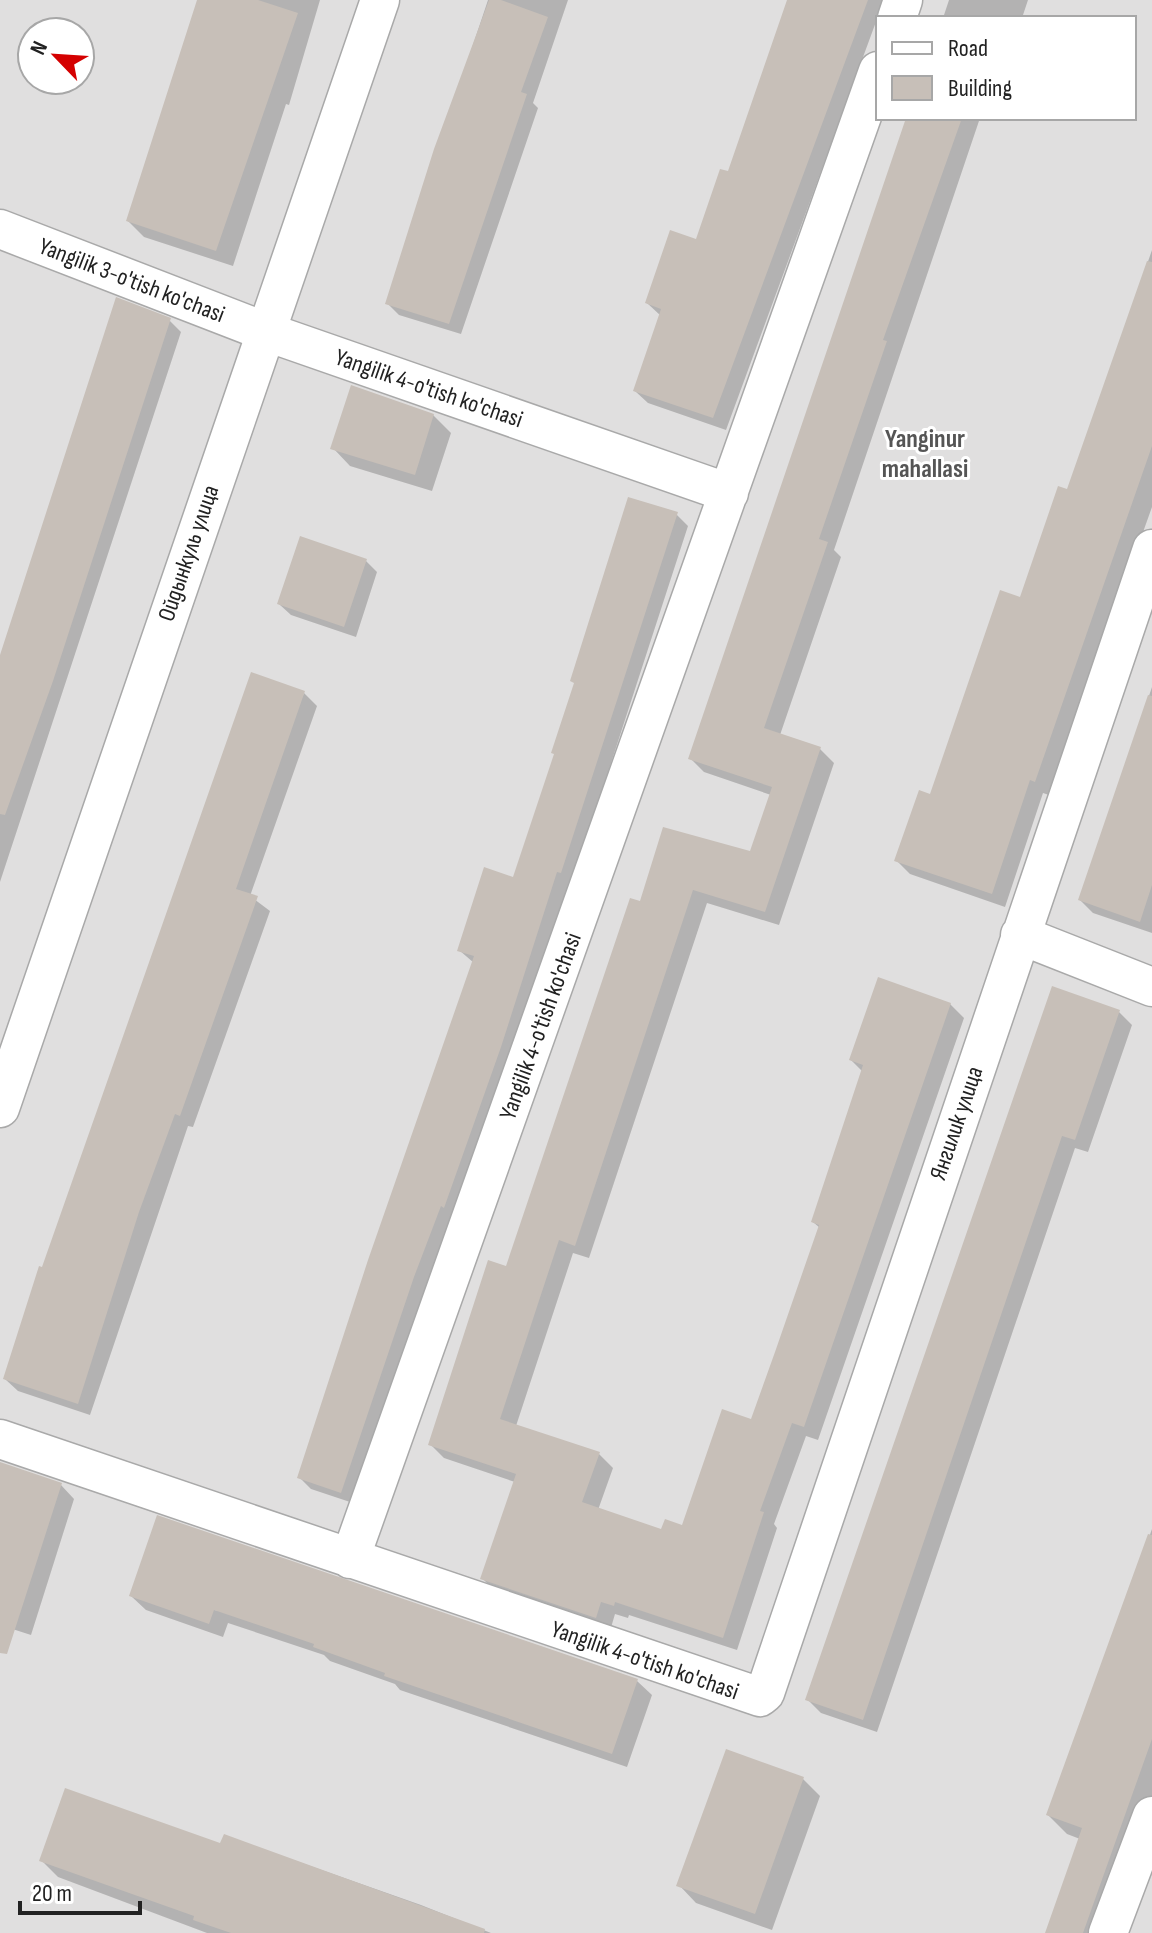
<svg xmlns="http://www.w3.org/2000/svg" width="1152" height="1933" viewBox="0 0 1152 1933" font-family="'Sofia Sans Condensed',sans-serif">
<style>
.residential{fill:#e0dfdf;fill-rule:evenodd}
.shadow{fill:#0003}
.building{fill:#c7bfb8}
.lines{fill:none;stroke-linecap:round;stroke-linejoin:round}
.minor-casing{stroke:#a9a9a9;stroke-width:41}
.minor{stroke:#fff;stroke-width:38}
.labels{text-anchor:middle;stroke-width:6;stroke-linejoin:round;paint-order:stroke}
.street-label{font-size:24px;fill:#222;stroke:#fff}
.neighbourhood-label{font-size:26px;font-weight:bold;fill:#555;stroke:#fff}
</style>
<rect width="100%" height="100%" fill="#f2efe9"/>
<path class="residential" d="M0,0H1152V1933H0ZM878,18H1134V118H878ZM32,32H80V80H32Z"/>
<path class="shadow" d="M199,0H320L289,105L286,104L233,266L144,237L128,221Z
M488,0H568L533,103L538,108L461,334L399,315L387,303Z
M797,0H884L726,430L648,403L635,391L661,316L647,303L697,241L729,174Z
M949,0H1028L1022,18H943Z
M909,118H980L834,550L841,557L780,735L820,749L834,763L779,925L707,903L589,1258L573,1253L516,1426L599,1454L613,1468L598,1510L662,1532L683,1527L752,1422L820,1228L813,1222L863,1072L851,1060L950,1004L964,1018L818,1440L806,1436L774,1524L777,1528L737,1650L629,1615L628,1618L615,1614L610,1631L496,1592L482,1578L515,1482L444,1458L430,1444L508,1269L641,903L752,854L771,795L704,772L690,758Z
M1152,250V507L1049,795L1043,793L1005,907L910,874L897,861L931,796L1068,492Z
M169,320L181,332L0,882V662Z
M433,415L451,433L432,491L350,466L333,448Z
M676,514L688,526L572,883L569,882L512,1059L353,1503L311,1489L299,1477L474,963L459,950L514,879L556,755Z
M366,561L377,572L356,637L291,615L279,604Z
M1152,687V933L1093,913L1080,900Z
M304,693L317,706L250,896L270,911L193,1127L188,1126L90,1415L18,1391L5,1379L43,1269Z
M1053,989L1119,1012L1132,1025L1088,1152L1075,1148L877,1732L821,1713L808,1700Z
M0,1464L61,1485L74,1499L31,1635L0,1625Z
M1152,1529V1817L1111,1933H1047L1080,1839L1067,1834L1048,1815Z
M131,1596L637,1681L652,1695L627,1767L400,1690L395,1684L330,1661L324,1655L228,1623L223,1637L146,1610Z
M803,1779L820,1796L772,1930L696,1903L679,1885Z
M225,1836L421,1905L491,1933H207L58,1877L41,1860L222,1846Z"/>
<path class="building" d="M197,0H258L298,13L216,251L126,221Z
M489,0H501L548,17L521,92L527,94L449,324L385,304L434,149Z
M787,0H868L713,418L633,391L661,309L645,303L670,230L696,239L720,169L728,171Z
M906,118H962L883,340L887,341L819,539L828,542L764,728L821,747L765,912L693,890L575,1246L559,1240L500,1419L600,1452L582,1502L661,1529L665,1519L682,1525L722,1409L751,1419L775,1352L819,1225L811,1222L863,1065L849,1060L878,977L951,1003L804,1427L792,1423L760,1511L764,1512L723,1638L615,1602L614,1606L601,1602L596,1618L480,1579L516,1474L428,1445L488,1260L506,1266L630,898L640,901L663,827L750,851L772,787L688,759Z
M1147,261L1152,262V446L1035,782L1030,780L992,894L894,861L919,790L930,794L1000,590L1020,597L1058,486L1067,489Z
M116,297L171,318L53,681L5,815L0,814V655Z
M351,385L434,414L415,475L330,449Z
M628,497L678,512L561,873L557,872L501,1047L444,1208L441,1206L414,1277L341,1493L297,1478L368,1260L474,956L457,951L484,867L513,877L554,754L551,753L574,683L570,681Z
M300,536L367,559L344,627L277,604Z
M251,672L305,691L236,889L258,896L180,1116L175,1114L139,1212L78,1404L3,1379L39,1266L42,1267Z
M1148,695L1152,696V885L1140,922L1078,900Z
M1052,986L1120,1010L1075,1140L1062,1136L863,1720L805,1700Z
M0,1462L62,1483L7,1654L0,1653Z
M157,1515L638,1679L612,1754L384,1676L385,1673L313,1647L314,1644L214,1610L209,1624L129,1596Z
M1148,1534L1152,1535V1739L1083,1933H1045L1082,1828L1046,1815Z
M726,1749L804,1777L755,1914L676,1886Z
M65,1788L220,1843L224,1834L485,1929L484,1933H231L193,1920L194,1916L39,1861Z"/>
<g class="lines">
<defs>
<path id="minor" d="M897,18L903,0
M0,229L264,331L729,493
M1020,935L1152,987
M0,1108L380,0
M0,1439L760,1697L765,1693L1152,549
M350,1559L878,71
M1108,1933L1152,1816"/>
</defs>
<use href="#minor" class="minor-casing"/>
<use href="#minor" class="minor"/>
</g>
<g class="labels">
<g class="street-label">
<text transform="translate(132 280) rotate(21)" y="8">Yangilik 3-o'tish ko'chasi</text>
<text transform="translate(429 388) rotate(19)" y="8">Yangilik 4-o'tish ko'chasi</text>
<text transform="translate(188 553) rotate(-71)" y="8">Ойдынкуль улица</text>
<text transform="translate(540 1026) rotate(-70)" y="8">Yangilik 4-o'tish ko'chasi</text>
<text transform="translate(956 1123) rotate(-71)" y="8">Янгилик улица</text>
<text transform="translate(645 1660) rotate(19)" y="8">Yangilik 4-o'tish ko'chasi</text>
</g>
<g class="neighbourhood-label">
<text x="925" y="447">Yanginur<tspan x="925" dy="30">mahallasi</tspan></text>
</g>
</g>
<rect x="876" y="16" width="260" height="104" fill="#ffffff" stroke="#a7a7a7" stroke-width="2"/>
<rect x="892" y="42" width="40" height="12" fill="#ffffff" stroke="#a7a7a7" stroke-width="2"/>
<text x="948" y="56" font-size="24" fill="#222222">Road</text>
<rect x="892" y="76" width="40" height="24" fill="#c7bfb8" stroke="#a7a7a7" stroke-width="2"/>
<text x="948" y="96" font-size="24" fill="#222222">Building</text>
<g transform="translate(56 56) rotate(295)"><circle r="38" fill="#ffffff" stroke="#a7a7a7" stroke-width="2"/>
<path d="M0-6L14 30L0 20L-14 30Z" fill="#d40000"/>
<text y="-12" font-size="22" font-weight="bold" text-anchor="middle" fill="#222222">N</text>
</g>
<path d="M20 1901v12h120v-12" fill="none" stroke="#222222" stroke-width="4"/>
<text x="32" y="1901" font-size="24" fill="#222222" stroke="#ffffff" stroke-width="6" paint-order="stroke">20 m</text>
</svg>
